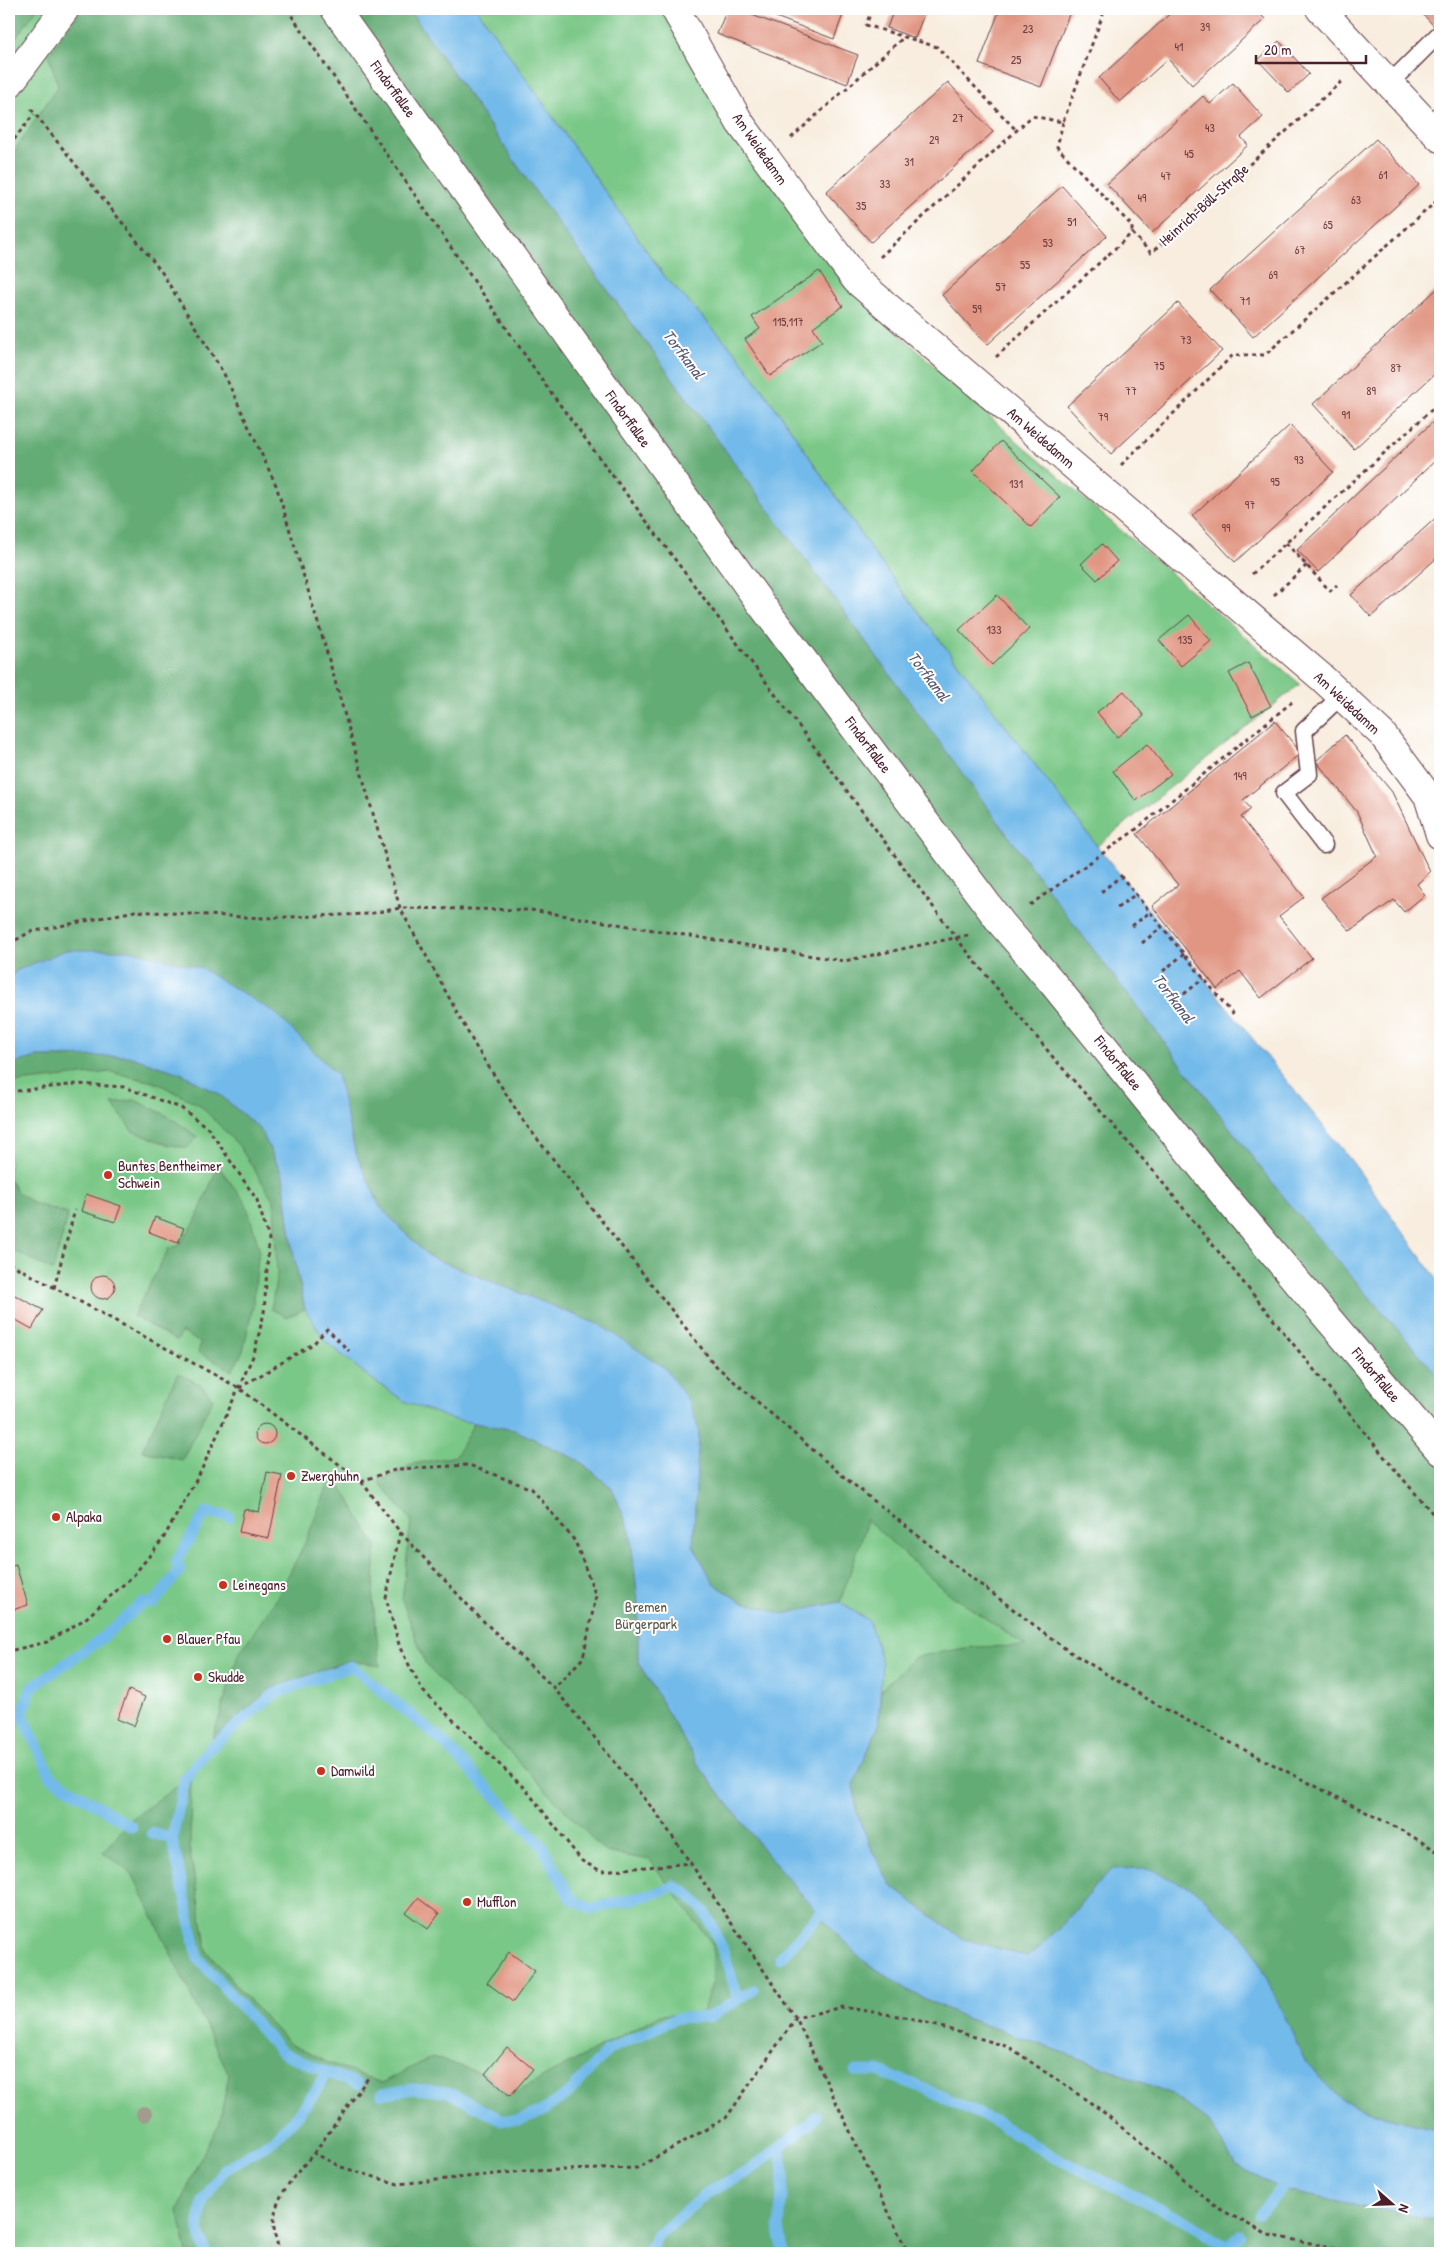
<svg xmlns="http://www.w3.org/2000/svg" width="1449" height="2262" viewBox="0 0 1449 2262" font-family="'Patrick Hand',sans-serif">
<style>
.green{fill:#7ac887;stroke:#627459}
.forest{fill:#63ac74;stroke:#566650}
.water{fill:#72baea;stroke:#5e6c8a}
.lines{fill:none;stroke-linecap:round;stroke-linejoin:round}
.stream{stroke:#72baea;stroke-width:11}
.building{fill:#e19683}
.lane-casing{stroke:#643e46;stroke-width:19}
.street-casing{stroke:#643e46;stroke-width:30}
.path{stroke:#643e46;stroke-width:3;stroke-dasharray:4 4;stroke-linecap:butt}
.lane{stroke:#fff;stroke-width:16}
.street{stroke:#fff;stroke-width:28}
.tree{fill:#a29c8d}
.poi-dot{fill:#c8321e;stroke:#fff;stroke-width:2}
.labels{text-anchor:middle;stroke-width:4;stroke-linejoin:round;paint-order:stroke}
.number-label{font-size:12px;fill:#703d41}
.street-label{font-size:15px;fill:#4a1f2b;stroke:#fff}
.poi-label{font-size:15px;fill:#4a1f2b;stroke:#fff;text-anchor:start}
.park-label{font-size:15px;fill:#5b5a4b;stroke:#fff}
.water-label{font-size:16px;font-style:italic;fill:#58556e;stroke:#fff}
</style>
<rect width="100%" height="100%" fill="#fff"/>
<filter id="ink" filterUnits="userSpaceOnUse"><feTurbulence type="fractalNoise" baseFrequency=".02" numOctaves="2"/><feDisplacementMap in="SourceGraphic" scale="10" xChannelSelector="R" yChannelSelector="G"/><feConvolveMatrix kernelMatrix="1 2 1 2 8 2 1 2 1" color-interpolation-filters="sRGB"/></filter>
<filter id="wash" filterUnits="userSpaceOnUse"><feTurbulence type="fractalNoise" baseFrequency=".0096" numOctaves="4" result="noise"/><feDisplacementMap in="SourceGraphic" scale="20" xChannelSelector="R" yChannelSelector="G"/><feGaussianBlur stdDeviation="1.12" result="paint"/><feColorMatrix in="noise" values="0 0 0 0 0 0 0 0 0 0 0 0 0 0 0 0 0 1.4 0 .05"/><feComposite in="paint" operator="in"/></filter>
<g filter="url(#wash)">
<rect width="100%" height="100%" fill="#f8edde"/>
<path class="green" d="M9,9H243L1440,1564V2253H9Z
M477,9H663L848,287L1009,434L1300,684L1097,846L875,555L792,431L737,354L665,277Z"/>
<path class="forest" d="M9,9H37L9,47Z
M82,9H309L311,12L315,9H409L540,198L1060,906L1286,1201L1440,1378V2131L1391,2119L1341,2100L1306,2063L1251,1945L1112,1869L1090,1892L1065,1923L1029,1957L961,1938L891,1886L868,1842L856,1810L854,1783L878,1727L881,1690L915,1657L971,1647L1026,1646L945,1591L866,1519L864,1532L840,1602L783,1614L740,1601L714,1584L693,1545L699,1431L600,1325L428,1256L380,1207L355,1151L336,1075L18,970L9,978V159L58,86L49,55Z
M128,1056L183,1074L220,1095L260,1129L283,1177L293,1251L305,1309L287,1317L271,1309L277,1275L274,1201L239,1146L200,1105L157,1083L111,1072L9,1083V1065L37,1057Z
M135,1100L170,1117L198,1137L187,1148L166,1144L132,1131L112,1103Z
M218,1166L246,1203L259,1248L253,1306L243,1351L232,1371L198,1352L201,1343L182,1332L177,1341L133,1316L169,1248L178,1246L195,1222Z
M9,1179L18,1193L33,1203L68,1214L53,1271L9,1248Z
M178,1373L201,1385L213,1399L182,1460L142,1451Z
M474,1423L515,1430L578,1460L612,1488L630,1531L638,1602V1662L699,1766L766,1853L832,1929L864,1961L913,1993L966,2018L1079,2058L1172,2094L1209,2122L1236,2166L1286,2191L1440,2221V2253H187L178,2211L197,2165L219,2125L229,2074L133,1875L103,1852L130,1820L191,1776L190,1853L207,1951L246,1997L290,2044L329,2063L382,2083L432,2057L485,2074L510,2095L660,2015L702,2012L713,1981V1945L650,1860L605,1852L426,1665L402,1600L411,1520L379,1482L413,1464L456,1456Z
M333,1473L376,1546L373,1600L380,1666L350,1660L270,1689L213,1738L238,1655L275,1601L305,1543Z"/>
<path class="water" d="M409,9H477L665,277L737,354L792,431L875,555L1097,846L1353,1163L1440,1283V1378L1286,1201L1060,906L540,198Z
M66,950H129L201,968L274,1012L337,1075L355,1151L380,1207L428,1256L600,1325L665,1368L690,1403L699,1431L693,1545L714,1584L740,1601L783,1614L840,1602L869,1621L882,1663L878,1727L854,1783L856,1810L868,1842L891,1886L961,1938L1028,1957L1065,1923L1090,1892L1112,1869L1147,1868L1195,1890L1251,1945L1306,2063L1341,2100L1391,2119L1440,2131V2221L1286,2191L1236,2166L1209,2122L1172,2094L1079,2058L966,2018L913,1993L864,1961L832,1929L766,1853L699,1766L638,1662V1602L630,1531L612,1488L578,1460L515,1430L451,1419L404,1401L369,1377L326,1342L305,1309L293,1251L283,1176L260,1129L220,1095L183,1074L128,1056L37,1057L9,1065V978L18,970Z"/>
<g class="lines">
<path class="stream" d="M9,1708L22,1713L51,1777L132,1827
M22,1713L32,1687L101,1639L142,1603H154L180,1570L176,1562L206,1512L229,1517
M152,1833L172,1839
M780,1958L829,1904
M855,2071H877L924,2088L996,2122L1050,2155L1191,2224L1238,2253
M326,2072L358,2084
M382,2094L413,2089L448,2092L502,2120H519L541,2112L570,2092L608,2050L677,2018L709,2017L754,1990
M779,2148L784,2173L779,2226L783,2253
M1259,2214L1281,2188L1287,2175
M206,2253L198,2228L203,2201L224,2170L273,2140L294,2119L316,2091L326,2072L281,2052L198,1958L172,1839L185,1778L209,1749L274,1694L351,1666L440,1739L542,1846L571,1899L592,1909L656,1893L673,1886C713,1901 727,1962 738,2000
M647,2253L657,2236L708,2192L746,2173L809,2124L816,2116
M1224,2253L1240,2235"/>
</g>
<g id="blocks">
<path class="building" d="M727,9H736L858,55L847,84L717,34Z
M776,9H845L834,39L773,16Z
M894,9H926L915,38L887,28Z
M1000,9H1071L1041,87L979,64Z
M1175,9H1255L1265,19L1192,85L1168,59L1120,102L1099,78Z
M1418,9H1440V19L1433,25Z
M1279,41L1309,74L1289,93L1258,60Z
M948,82L993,132L871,242L826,192Z
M1233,83L1263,117L1241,137L1248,145L1152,233L1107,184L1203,96L1210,104Z
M1376,139L1419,185L1253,337L1210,290Z
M1062,186L1107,236L987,345L942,295Z
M819,271L843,306L813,327L822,341L770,376L745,339L760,329L752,317Z
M1440,286V369L1354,449L1313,404Z
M1178,303L1222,351L1111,454L1067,406Z
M1436,419L1440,424V456L1318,572L1297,550Z
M1290,425L1333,472L1235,562L1192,516Z
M1001,441L1060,497L1031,527L973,471Z
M1440,514V555L1371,617L1351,595Z
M1102,544L1117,561L1097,580L1081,564Z
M997,595L1029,629L992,665L959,630Z
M1189,615L1211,641L1181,666L1159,640Z
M1248,663L1271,706L1252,716L1229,673Z
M1124,691L1144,716L1117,737L1097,712Z
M1275,721L1301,753L1243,800L1251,809L1241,817L1304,897L1279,916L1312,958L1261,998L1240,971L1217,989L1152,906L1178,885L1137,834Z
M1345,735L1392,792L1430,872L1417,884L1425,895L1404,912L1394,900L1350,931L1321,898L1377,856L1357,812L1316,761Z
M1147,744L1171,774L1136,801L1113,771Z
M1440,1176V1193H1439L1436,1177Z
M86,1194L121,1206L115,1222L81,1211Z
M155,1217L184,1228L178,1243L149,1232Z
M91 1287a12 12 0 1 1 24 0a12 12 0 1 1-24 0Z
M11,1293L43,1310L32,1329L9,1316V1296Z
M255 1434a10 10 0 1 1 20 0a10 10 0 1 1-20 0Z
M267,1472L282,1475L269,1538L239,1532L244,1509L259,1512Z
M16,1565L28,1605L9,1611V1567Z
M129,1690L145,1697L134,1726L117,1719Z
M418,1898L439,1914L428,1929L406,1913Z
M509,1952L535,1971L513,2002L487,1983Z
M507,2047L533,2069L510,2096L485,2074Z"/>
</g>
</g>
<g filter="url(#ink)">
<use href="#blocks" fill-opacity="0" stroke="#643e46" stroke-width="1"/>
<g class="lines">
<defs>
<path id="lane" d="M1389,84L1440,33
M1324,845L1284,793L1309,774L1304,731L1341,696"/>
<path id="street" d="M335,9L758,600L1002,924L1051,981L1233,1206L1440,1451
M675,9L740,123L856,280L1321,677L1382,734L1428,796L1440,835
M1320,9L1440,138
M9,84L65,9"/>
</defs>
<use href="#lane" class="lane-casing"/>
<use href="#street" class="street-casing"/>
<path class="path" d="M287,9L549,390L957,939L1052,1056L1154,1172L1391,1465L1440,1522
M872,9L866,25L937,47L1017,131
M31,109L161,271L224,374L276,485L325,646L400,908L476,1047L524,1122L714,1364L844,1477L956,1566L1067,1650L1159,1706L1405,1832L1440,1853
M1063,122L1057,147L1132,226V233
M791,138L904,37
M9,146L34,114
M880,257L1032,116L1063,122L1105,9
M996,357L1132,233L1151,253L1342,81
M1121,465L1233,355H1265L1440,198
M1286,543L1330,591L1337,585
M1252,574L1440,402
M1274,595L1307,565
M1120,875L1235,1017
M1101,892L1121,876
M1030,905L1134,831L1292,702
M1117,908L1136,894
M1132,926L1150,912
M1142,943L1162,927
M9,944L30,932L135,911L263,918L368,914L400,908L531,910L844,961L969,935
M1163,971L1184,954
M1184,994L1204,978
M9,1092L77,1084L124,1087L181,1108L208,1128L257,1200L269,1239L264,1313L254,1354L200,1473L163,1539L133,1576L85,1619L47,1642L9,1651
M9,1263L239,1388L361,1481L400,1532L476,1614L554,1688L657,1814L796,2018L908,2253
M54,1288L75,1210
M239,1388L313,1344L327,1329L349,1351
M361,1481L398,1469L469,1465L532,1489L575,1541L596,1596L583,1658L554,1688
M400,1532L386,1598L400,1648L423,1691L527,1791L582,1861L601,1871L691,1863
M314,2153L368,2078
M281,2253C261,2209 287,2185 314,2153L341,2167L398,2184L525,2171L637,2168L726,2118L796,2018L842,2007L910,2018L1009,2047L1101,2110L1216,2207L1268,2235L1363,2253"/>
<use href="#lane" class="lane"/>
<use href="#street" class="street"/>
</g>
<circle class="tree" cx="144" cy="2114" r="8"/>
</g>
<g class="poi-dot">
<circle cx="108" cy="1175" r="5"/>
<circle cx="291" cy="1476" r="5"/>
<circle cx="56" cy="1517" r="5"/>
<circle cx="223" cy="1585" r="5"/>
<circle cx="167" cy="1639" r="5"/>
<circle cx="198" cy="1677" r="5"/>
<circle cx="321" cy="1771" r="5"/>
<circle cx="467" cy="1902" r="5"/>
</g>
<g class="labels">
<g class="number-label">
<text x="1205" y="31">39</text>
<text x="1028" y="33">23</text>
<text x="1179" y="51">41</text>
<text x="1016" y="64">25</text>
<text x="958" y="122">27</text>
<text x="1210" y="132">43</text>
<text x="934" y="144">29</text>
<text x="1189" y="158">45</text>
<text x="909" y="166">31</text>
<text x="1383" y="179">61</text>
<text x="1166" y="180">47</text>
<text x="885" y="188">33</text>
<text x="1142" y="202">49</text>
<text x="1356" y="204">63</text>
<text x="861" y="210">35</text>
<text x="1072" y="226">51</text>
<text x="1328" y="229">65</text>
<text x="1048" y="247">53</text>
<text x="1300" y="254">67</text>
<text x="1025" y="269">55</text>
<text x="1273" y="279">69</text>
<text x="1001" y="291">57</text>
<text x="1245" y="305">71</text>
<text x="977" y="313">59</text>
<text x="788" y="326">115,117</text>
<text x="1186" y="344">73</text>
<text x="1159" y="370">75</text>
<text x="1396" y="372">87</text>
<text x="1131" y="395">77</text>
<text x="1371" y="395">89</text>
<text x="1346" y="419">91</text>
<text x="1103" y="421">79</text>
<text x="1299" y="464">93</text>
<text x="1275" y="486">95</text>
<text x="1016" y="488">131</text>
<text x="1250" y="509">97</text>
<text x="1226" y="532">99</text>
<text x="994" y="634">133</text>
<text x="1185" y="644">135</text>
<text x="1240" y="780">149</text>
</g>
<g class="street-label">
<text transform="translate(393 89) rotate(54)" y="5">Findorffallee</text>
<text transform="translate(760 149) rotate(55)" y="5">Am Weidedamm</text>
<text transform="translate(1204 205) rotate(-42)" y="5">Heinrich-Böll-Straße</text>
<text transform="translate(628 419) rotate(54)" y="5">Findorffallee</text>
<text transform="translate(1041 438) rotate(41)" y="5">Am Weidedamm</text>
<text transform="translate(1347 703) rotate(43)" y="5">Am Weidedamm</text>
<text transform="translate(868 745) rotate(53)" y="5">Findorffallee</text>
<text transform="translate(1118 1063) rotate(51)" y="5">Findorffallee</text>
<text transform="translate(1376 1375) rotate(50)" y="5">Findorffallee</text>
</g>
<g class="poi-label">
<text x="118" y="1171">Buntes Bentheimer<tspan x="118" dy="17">Schwein</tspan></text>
<text x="301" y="1481">Zwerghuhn</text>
<text x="66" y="1522">Alpaka</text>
<text x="233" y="1590">Leinegans</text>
<text x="177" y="1644">Blauer Pfau</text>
<text x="208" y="1682">Skudde</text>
<text x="331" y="1776">Damwild</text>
<text x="477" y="1907">Mufflon</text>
</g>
<g class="park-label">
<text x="646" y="1612">Bremen<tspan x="646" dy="17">Bürgerpark</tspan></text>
</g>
<g class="water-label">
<text transform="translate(684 354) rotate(53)" y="6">Torfkanal</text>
<text transform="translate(929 676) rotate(53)" y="6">Torfkanal</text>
<text transform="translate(1174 998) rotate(53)" y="6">Torfkanal</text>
</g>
</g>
<rect width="1449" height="2262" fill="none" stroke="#fff" stroke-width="30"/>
<g transform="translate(1392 2204) rotate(110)" stroke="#ffffff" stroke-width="4" paint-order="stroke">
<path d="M0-4L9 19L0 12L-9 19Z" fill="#4a1f2b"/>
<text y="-8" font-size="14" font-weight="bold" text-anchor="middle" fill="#4a1f2b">N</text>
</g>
<path d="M1256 55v8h110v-8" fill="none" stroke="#4a1f2b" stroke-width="2.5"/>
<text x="1264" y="55" font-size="15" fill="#4a1f2b" stroke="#ffffff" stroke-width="4" paint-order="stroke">20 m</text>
</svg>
